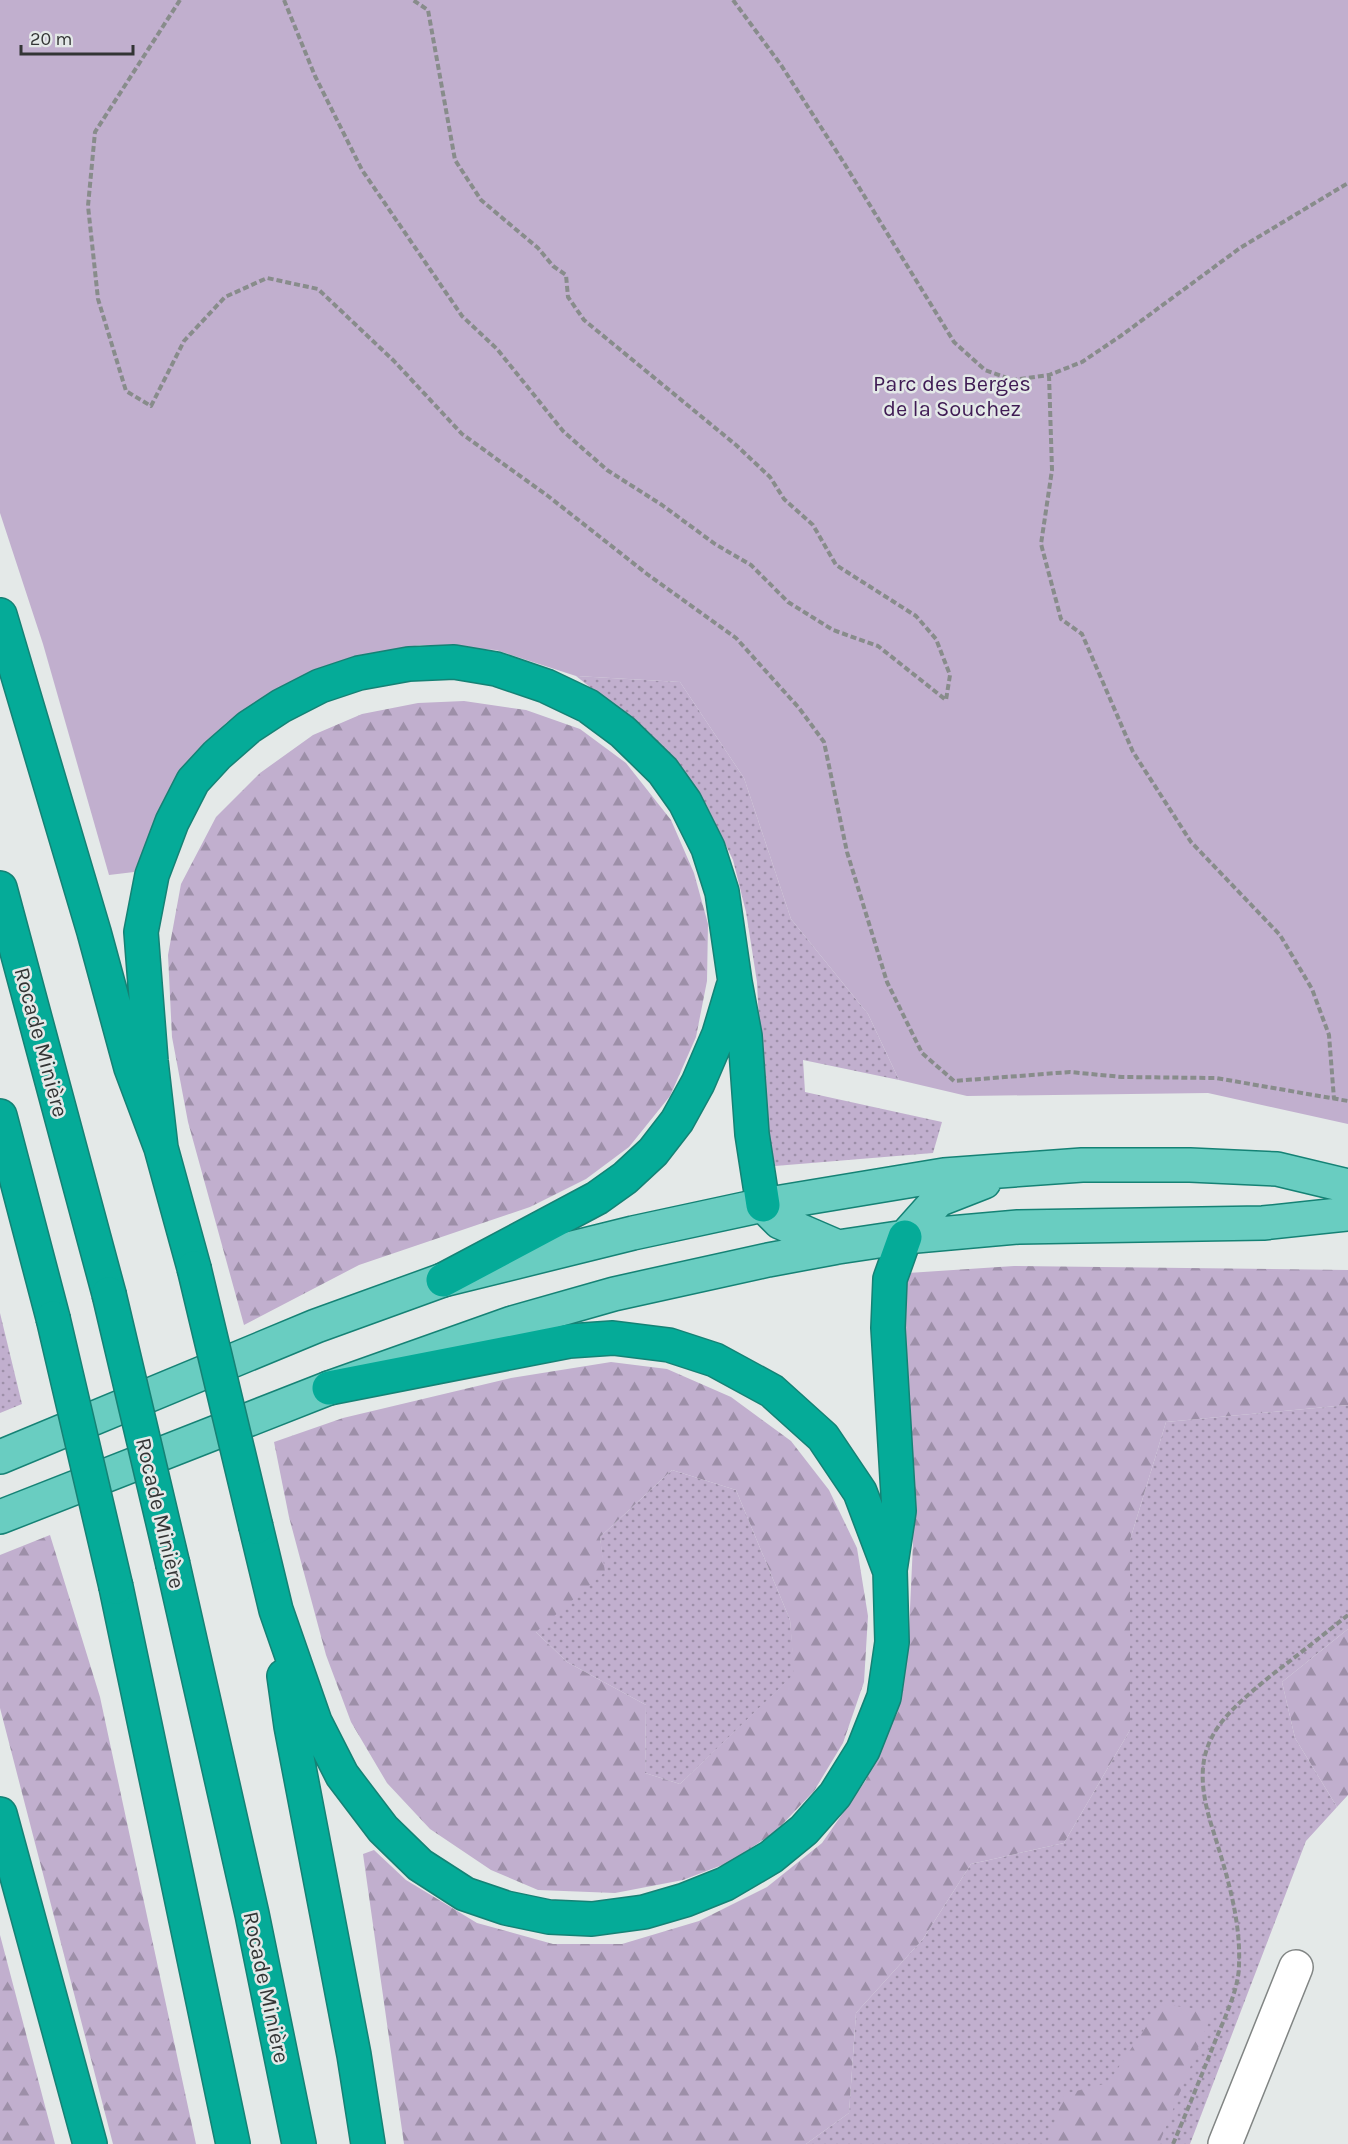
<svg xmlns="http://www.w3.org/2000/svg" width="1348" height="2144" viewBox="0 0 1348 2144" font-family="Karla,sans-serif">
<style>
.grass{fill:url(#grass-dots)}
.forest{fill:url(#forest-firs);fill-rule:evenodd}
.park{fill:#c1afce}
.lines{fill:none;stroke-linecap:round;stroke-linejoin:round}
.minor-casing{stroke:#818584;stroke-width:36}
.major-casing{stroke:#158275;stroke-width:36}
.highway-casing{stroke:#158275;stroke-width:36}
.path{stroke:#888c8b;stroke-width:4;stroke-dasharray:6 3;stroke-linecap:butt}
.minor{stroke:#fff;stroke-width:33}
.major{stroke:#69cdc1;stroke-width:33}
.highway{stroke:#05ab98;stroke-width:33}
.highway-bridge-casing{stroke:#158275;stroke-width:36;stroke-linecap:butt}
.highway-bridge{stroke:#05ab98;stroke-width:33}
.labels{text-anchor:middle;stroke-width:5;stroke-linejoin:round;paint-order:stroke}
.park-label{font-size:22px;fill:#3f1b54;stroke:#e4e9e8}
.street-label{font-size:22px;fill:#333535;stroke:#e4e9e8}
</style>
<defs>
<pattern id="grass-dots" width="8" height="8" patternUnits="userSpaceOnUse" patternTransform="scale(1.5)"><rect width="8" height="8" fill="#c1afce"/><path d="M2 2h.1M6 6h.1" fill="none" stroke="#9d8fa8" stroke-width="1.8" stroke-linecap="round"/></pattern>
<pattern id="forest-firs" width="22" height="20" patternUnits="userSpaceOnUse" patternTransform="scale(1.5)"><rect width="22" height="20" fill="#c1afce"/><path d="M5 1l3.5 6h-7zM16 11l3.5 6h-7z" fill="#9d8fa8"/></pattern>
</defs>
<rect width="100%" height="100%" fill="#e4e9e8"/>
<path class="grass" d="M576,676L680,682L744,778L791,919L868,1014L899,1080L803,1060L805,1092L942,1122L933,1153L775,1166L764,1123L757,982L746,912L733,860L706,804L653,737Z
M0,1313L22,1404L0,1413Z
M1348,1405V1629L1282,1682L1295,1738L1337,1807L1306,1841L1190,2144H806L849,2113L856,2013L923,1939L971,1864L1064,1843L1130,1730V1540L1166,1422Z
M672,1470L736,1490L790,1620L795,1674L680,1784L645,1773L646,1705L567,1662L535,1631L604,1572L600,1537Z"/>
<path class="forest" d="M464,701L526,710L580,729L626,763L671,820L694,873L708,924L707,981L696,1037L670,1096L629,1147L586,1179L530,1207L359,1265L244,1325L188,1122L172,1037L168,955L181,884L216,817L260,773L313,735L362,714L418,703Z
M1014,1266L1348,1270V1405L1166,1422L1130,1540V1730L1064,1843L971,1864L923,1939L856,2013L849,2113L806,2144H404L363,1854L374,1850L406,1880L477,1923L553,1944H622L699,1921L767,1887L822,1843L866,1780L894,1707L909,1631L913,1543L899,1318L908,1273Z
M611,1362L667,1369L731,1397L791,1441L829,1490L857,1548L868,1616L864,1682L843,1743L814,1791L775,1832L730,1862L683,1880L615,1893L538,1890L491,1870L430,1829L387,1783L351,1722L326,1655L289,1517L274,1442L343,1418L511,1378ZM672,1470L736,1490L790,1620L794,1674L680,1784L645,1773L646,1705L567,1662L536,1632L605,1572L600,1537Z
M50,1535L100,1697L196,2144H113L0,1708V1555Z
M1348,1629V1795L1337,1807L1295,1738L1282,1682Z
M0,1935L55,2144H0Z
M1161,2004L1213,2011L1159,2144H1047L1064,2094L1108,2083Z"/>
<path class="park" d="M0,0H1348V1124L1208,1093L967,1096L899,1080L868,1014L791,919L744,778L680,682L576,676L496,650L420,645L348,659L279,688L226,723L183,772L158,815L134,872L109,875L43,644L0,513Z"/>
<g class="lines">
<defs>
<path id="minor" d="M1225,2144L1296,1967"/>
<path id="major" d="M763,1205L780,1222L838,1247
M905,1237L938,1200L984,1182
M0,1457L316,1326L443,1280L633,1233L763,1205L944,1175L1082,1165H1190L1277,1169L1348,1186
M0,1517L329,1388L512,1323L614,1294L768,1260L838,1247L905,1237L1018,1227L1263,1223L1348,1214"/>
<path id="highway" d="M0,615L94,932L131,1068L161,1148L194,1268
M0,888L109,1294
M0,1116L53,1318
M161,1148L151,1061L141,932L152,875L172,822L193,781L217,755L249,727L281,706L320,686L359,673L409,664L454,662L496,669L546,686L588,706L623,732L663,771L685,802L708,848L722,892L735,982L745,1036L752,1134L763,1205
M443,1280L597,1198L625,1178L653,1152L677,1121L698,1083L719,1034L733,987
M329,1388L569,1341L613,1338L669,1345L715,1360L772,1391L823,1437L860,1492L889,1569
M256,1527L276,1610L315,1722L342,1775L383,1829L420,1865L465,1894L506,1908L549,1917L592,1919L644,1912L685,1900L725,1884L771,1857L804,1830L835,1795L863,1750L884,1697L892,1642L890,1570L899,1511L888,1328L890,1279L905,1237
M173,1565L252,1914L299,2144
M116,1587L233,2144
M284,1676L291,1726L354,2055L368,2144
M0,1814L90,2144"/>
</defs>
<use href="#minor" class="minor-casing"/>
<use href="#major" class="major-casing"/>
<use href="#highway" class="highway-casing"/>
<path class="path" d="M180,0L95,132L88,206L98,299L126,391L151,406L184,341L225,297L267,278L318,289L394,361L462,434L548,496L647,574L736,638L799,708L824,742L847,852L887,982L922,1053L954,1081L1070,1072L1122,1077L1216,1078L1348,1101
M284,0L315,76L362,170L462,316L497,349L563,431L607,470L662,505L715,544L751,565L788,602L833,630L878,646L946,700L950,675L936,639L916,616L836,565L813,525L784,499L770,477L736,445L584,320L568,297L566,275L553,266L538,248L481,200L455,160L428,10L413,0
M733,0L781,65L844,163L954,342L985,370L1013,380L1049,375L1082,362L1122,335L1240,248L1348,183
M1049,375L1052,470L1041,544L1061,619L1082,634L1133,752L1191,842L1280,935L1312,989L1329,1035L1334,1099
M1173,2144C1188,2109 1202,2074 1216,2039C1225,2017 1239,1988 1239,1965C1241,1918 1226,1872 1212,1827C1187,1748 1214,1722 1273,1674C1298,1655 1323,1635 1348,1615"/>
<use href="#minor" class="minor"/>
<use href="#major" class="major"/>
<use href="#highway" class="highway"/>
<defs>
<path id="highway-bridge" d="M194,1268L256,1527
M109,1294L173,1565
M53,1318L116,1587"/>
</defs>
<use href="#highway-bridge" class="highway-bridge-casing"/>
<use href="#highway-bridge" class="highway-bridge"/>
</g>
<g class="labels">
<g class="park-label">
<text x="952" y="391">Parc des Berges<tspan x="952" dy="25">de la Souchez</tspan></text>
</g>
<g class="street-label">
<text transform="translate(42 1042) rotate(75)" y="8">Rocade Minière</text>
<text transform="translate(161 1513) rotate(77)" y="8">Rocade Minière</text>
<text transform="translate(267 1987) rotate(78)" y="8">Rocade Minière</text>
</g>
</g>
<path d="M21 45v9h112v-9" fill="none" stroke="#333535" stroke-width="3"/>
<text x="30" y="45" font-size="18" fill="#333535" stroke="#e4e9e8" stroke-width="4.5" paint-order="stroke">20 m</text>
</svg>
